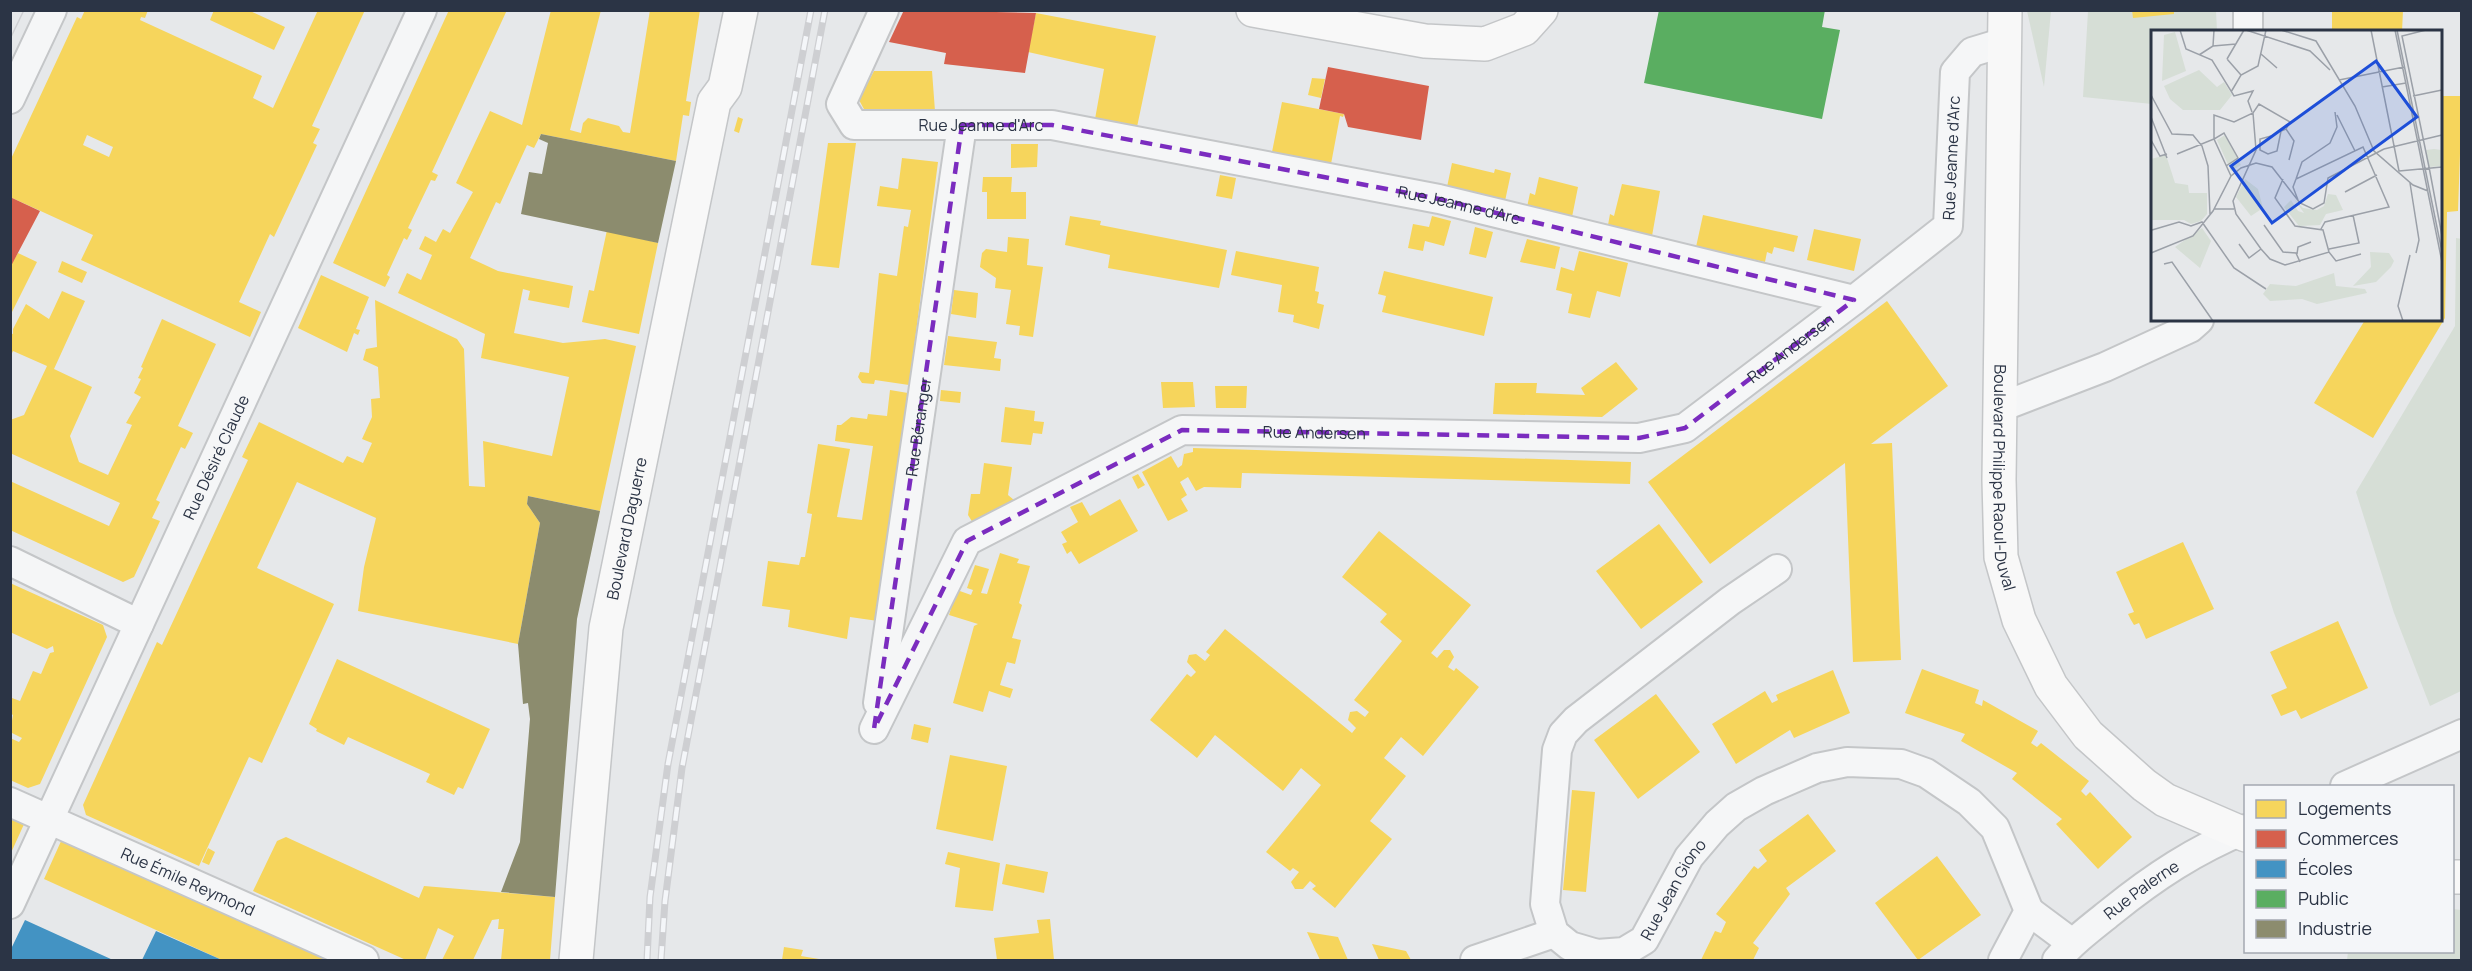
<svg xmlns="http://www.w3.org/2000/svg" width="2472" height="971" viewBox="0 0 2472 971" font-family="Manrope,sans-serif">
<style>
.green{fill:#d6ded6}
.homes{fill:#f6d55c;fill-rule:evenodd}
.shops{fill:#d6604d}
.schools{fill:#4393c3}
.public{fill:#5aae61}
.industry{fill:#8c8c6e}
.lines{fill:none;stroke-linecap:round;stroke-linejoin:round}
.street-casing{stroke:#c4c6c8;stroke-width:32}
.secondary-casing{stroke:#c4c6c8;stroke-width:36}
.street{stroke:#f5f6f7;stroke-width:28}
.secondary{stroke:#f8f8f8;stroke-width:33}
.tram{stroke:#cecfd2;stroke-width:1.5}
.rail-casing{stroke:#cecfd2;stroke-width:7}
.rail{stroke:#f4f6f9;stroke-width:4.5;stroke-dasharray:14;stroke-linecap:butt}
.marked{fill:none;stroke:#7b2cbf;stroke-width:4.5;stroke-dasharray:12 8;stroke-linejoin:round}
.labels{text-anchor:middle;stroke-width:6;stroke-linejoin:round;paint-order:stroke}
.street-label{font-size:16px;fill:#2b3445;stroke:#f4f6f9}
.inset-road{fill:none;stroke:#9ba0a8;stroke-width:1.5}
.view{fill:#1d4ed8;fill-opacity:0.15;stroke:#1d4ed8;stroke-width:3}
.inset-edge{fill:none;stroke:#2b3445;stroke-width:3}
</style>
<rect width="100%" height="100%" fill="#e6e8ea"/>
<path class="green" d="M2027,11H2051L2044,87Z
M2088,11H2216L2217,31L2152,32V104L2083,97Z
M2456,238L2462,239L2461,691L2430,706L2394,613L2356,492L2455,326Z
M2453,909L2461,910V960H2347L2348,952H2452Z"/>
<path class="homes" d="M85,10H148L145,18L141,17L140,20L262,76L253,98L273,108L318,10H365L312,126L320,129L313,143L317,145L274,237L270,234L239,302L261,312L250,337L81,260L93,235L10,197V161L77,17L81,19ZM87,135L113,147L109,157L83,145Z
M214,10H248L285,27L274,50L210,20Z
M449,10H507L432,172L438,175L435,181L431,180L408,228L412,230L407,240L404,238L387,275L390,277L385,287L333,263Z
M551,10H601L570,130L581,133L583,123L588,118L619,126L623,132L630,133L650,10H700L686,101L691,102L689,116L683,115L676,161L541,134L534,148L527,145L500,204L496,202L470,258L498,271L573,286L569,308L528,300L530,291L523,289L514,333L563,343L605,339L636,346L600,511L528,496L527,504L540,523L518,644L358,611L364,567L376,518L297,482L257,568L334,604L262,763L249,757L199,866L86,815L83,805L157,642L162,645L248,460L242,457L259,422L343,463L347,456L363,463L372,443L362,439L372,417L371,399L380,398L378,367L363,360L366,349L377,347L375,300L457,339L464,349L469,486L485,487L483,441L552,456L569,377L481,358L485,334L398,293L407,273L421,280L432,255L419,249L425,236L436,242L443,229L450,233L473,192L456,183L490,111L522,125Z
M2132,10H2174V14L2133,18Z
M2332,10H2403L2402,32H2332Z
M1036,13L1156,36L1137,127L1095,119L1104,69L1028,52Z
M874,71H932L935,111H865L859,100Z
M1312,78L1325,79L1321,98L1308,95Z
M2440,96H2462L2458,211L2447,212L2445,318L2373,438L2314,403L2365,320H2440Z
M1282,102L1344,114L1343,117L1340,116L1331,164L1272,152Z
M738,117L743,119L739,133L734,131Z
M828,143H856L839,268L811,265Z
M1011,144H1038L1037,167L1011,168Z
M902,158L938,162L910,379L909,385L875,380L874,384L862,383L858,377L860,372L869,373L879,273L897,276L904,226L908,227L911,210L877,206L880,186L898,189Z
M1452,163L1494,173L1495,169L1511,173L1505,201L1447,187Z
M1220,175L1236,178L1232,199L1216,196Z
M983,177H1012L1011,192H1026V219H987V192H982Z
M1539,177L1578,187L1572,217L1527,207L1530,193L1535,195Z
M1622,184L1660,191L1652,236L1608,225L1610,214L1614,216Z
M1703,215L1798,236L1794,252L1774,247L1772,254L1767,252L1765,262L1696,247Z
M1070,216L1101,221L1100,225L1227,250L1219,288L1108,268L1110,255L1065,245Z
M1432,216L1451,221L1444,246L1425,241L1423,251L1408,248L1413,224L1429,227Z
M1475,227L1493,232L1486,258L1469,254Z
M1814,229L1861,239L1854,271L1807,260Z
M607,230L658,243L639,334L582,322L589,290L594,291Z
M1008,237L1029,239L1027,265L1043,267L1033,337L1019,335L1020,326L1006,324L1011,290L995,288L996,278L980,267L982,253L986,249L1007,252Z
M1527,239L1560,247L1555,269L1520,262Z
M1236,251L1319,267L1315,291L1319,292L1317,303L1324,305L1319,329L1293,322L1294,315L1278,312L1282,285L1231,275Z
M1579,251L1628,263L1620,297L1597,291L1590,318L1568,313L1572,294L1556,290L1561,267L1574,271Z
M18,253L37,262L10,316V266Z
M62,261L87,272L82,283L58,272Z
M1384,271L1493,297L1484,336L1382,312L1386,296L1378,294Z
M321,275L369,297L356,329L360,330L358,335L354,333L347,352L298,328Z
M954,290L978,293L976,318L951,314Z
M62,291L85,301L54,369L92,387L70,436L79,462L108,475L132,425L126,423L141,397L134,393L141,379L138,378L143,368L141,367L162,319L216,344L178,426L193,433L185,449L181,447L156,500L160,502L152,518L160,521L134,577L123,582L10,530V481L109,526L120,503L10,453V420L24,415L47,366L13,351L10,357V333L13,334V329L26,304L49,319Z
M1887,301L1948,386L1871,444L1892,443L1901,660L1853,662L1845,463L1710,564L1648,482Z
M948,336L997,342L994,358L1001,359L1000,371L944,365Z
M1616,362L1638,389L1602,417L1493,414L1495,383H1537L1536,393L1585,395L1581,388Z
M1161,382H1193L1195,407L1163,408Z
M1215,386H1247L1246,408H1216Z
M890,390L908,393L878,621L850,617L847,639L788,627L790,610L762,606L768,561L799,565L801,557H805L812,514L807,513L818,444L850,449L837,517L862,520L873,446L835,441L837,425H841L851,417L867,419L868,414L887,416Z
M941,390L961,392L960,403L940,401Z
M1005,407L1035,411L1034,421L1044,422L1042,434L1033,433L1031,445L1001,442Z
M1193,448L1631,462L1630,484L1242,473L1241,488L1204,487L1196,491L1188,477L1180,482L1187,495L1181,499L1188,511L1168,521L1142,472L1171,456L1178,468L1182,465L1184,454L1193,452Z
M984,463L1012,467L1008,495L1014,500L973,523L968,515L971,494H980Z
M1138,474L1145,485L1138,489L1132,477Z
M1120,499L1138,531L1079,564L1071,551L1067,554L1062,544L1067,542L1061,532L1078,522L1070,507L1082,502L1090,516Z
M1659,524L1703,582L1641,629L1596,571Z
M1379,531L1471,605L1431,653L1437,658L1444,650H1450L1454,657L1448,667L1454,671L1456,668L1479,687L1423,756L1401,737L1384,758L1406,776L1370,821L1392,839L1335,908L1312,889L1316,886L1310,881L1303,889H1295L1291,882L1299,872L1293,868L1290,871L1266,852L1321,785L1301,768L1283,791L1215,735L1197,758L1150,720L1187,674L1191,677L1196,672L1187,662L1189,655L1196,654L1205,661L1210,655L1206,652L1225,629L1352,733L1356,728L1348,720L1350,712L1357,711L1365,717L1369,712L1354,700L1402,641L1380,622L1387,614L1342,577Z
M2183,542L2214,609L2146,639L2139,623L2134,625L2131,620L2128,614L2134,612L2116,572Z
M1000,553L1019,559L1017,563L1030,566L1019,603L1022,605L1012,638L1021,640L1015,664L1007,662L1000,685L1013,689L1010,698L989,691L983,712L953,703L974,626L978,624L949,615L957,590L971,595L973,590L967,588L975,565L989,569L981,593L987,594Z
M10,583L103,625L107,637L40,784L28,788L10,780V738L19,742L22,738L10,732L13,715L10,713V701L12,698L20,701L33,671L41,674L50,653L54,652L53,646L47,649L10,632Z
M2338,621L2368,688L2301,719L2296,710L2281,716L2271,695L2287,688L2270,652Z
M337,659L490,729L463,789L458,787L454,795L426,782L430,774L348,737L344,745L316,731L317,729L309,724Z
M1922,669L1979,690L1975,703L1982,706L1983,700L2038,731L2031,743L2037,747L2041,743L2089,781L2081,791L2086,796L2090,792L2132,837L2098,869L2056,824L2062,819L2012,779L2017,773L1961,741L1965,734L1905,713Z
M1833,670L1850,713L1794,738L1790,730L1736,764L1712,724L1765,691L1772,703L1778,700L1776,695Z
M1656,694L1700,752L1638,799L1594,740Z
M914,724L931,728L928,743L911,739Z
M950,755L1007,766L993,841L936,829Z
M1572,790L1595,792L1586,892L1563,890Z
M1808,814L1836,851L1786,888L1790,894L1753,943L1759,948L1753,960H1701L1715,931L1721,933L1726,922L1716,914L1754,866L1758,869L1767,861L1759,850Z
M10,815L25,822L10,855Z
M286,837L419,898L424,886L555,897L550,960H501L504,929H498L499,919L492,920L473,960H442L454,936L438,928L425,960H406L253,891L277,841Z
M62,839L329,960H222L44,879Z
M208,848L215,852L209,865L202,862Z
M948,852L1000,863L993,911L955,907L960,868L945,864Z
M1937,856L1981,915L1918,960L1875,903Z
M1006,864L1048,872L1044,893L1002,884Z
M1050,919L1054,960H997L994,938L1039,933L1037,920Z
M1307,932L1338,937L1348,960H1320Z
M1372,944L1406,951L1411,960H1379Z
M784,947L803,950L801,956L825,960H782Z"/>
<path class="shops" d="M904,10L1036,13L1025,73L944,64L946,53L889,42Z
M1328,67L1429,86L1421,140L1348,127L1344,114L1319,109Z
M10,197L40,211L10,268Z"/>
<path class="schools" d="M25,920L113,960H10V951Z
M156,931L222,960H142Z"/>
<path class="public" d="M1659,10H1825L1822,27L1840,30L1822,119L1644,83Z"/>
<path class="industry" d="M541,134L676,161L658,243L521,214L529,172L542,174L548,143L539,139Z
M528,496L600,511L577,619L555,897L501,892L520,842L530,719L528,703L523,704L518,644L540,523L527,504Z"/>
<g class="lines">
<defs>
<g id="street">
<path id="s1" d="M884,10L841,104L854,125H1052L1439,199L1854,300L1948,226L1955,72L1972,52L2005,42"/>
<path d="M2248,10V32"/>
<path d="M10,99L52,10"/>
<path d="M2001,407L2105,367L2190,328L2199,320"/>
<path d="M10,561L139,624"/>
<path id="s2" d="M1777,569L1730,601L1576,720L1563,734L1557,750L1545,904L1554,933L1570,946L1597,954L1624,952L1644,940L1689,857L1717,824L1736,807L1764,791L1817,768L1847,762L1901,764L1926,773L1969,802L1995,828L2029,911L2003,960"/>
<path id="s3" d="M878,703L962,125"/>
<path id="s4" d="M874,729L967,541L1182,430L1639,438L1685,428L1854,300"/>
<path d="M2345,786L2462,734"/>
<path id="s5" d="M10,802L364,960"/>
<path id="s6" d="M10,904L422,10"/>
<path d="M2029,911L2072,943"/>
<path d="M1475,960L1554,933"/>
<path id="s7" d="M2057,960C2073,941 2092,927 2112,911C2154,877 2195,850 2246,829"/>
</g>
<g id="secondary">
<path d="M1253,10L1425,41L1485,44L1524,29L1541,10"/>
<path id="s8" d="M2005,10L1999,480L2001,557L2019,620L2051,686L2088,735L2144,785L2165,800L2246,835"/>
<path d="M2452,877H2462"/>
<path id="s9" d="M576,960L606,628L714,102L725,87L741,10"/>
</g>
</defs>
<use href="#street" class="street-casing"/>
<use href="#secondary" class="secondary-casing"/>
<use href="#street" class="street"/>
<use href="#secondary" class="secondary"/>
<path class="tram" d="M10,12L11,10
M10,39L24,10"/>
<defs>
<path id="rail" d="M647,960L650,897L668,764L811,10
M661,960L665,901L682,768L825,10"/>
</defs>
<use href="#rail" class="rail-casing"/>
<use href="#rail" class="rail"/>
</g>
<path class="marked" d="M962,125H1052L1439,199L1854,300L1685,428L1639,438L1182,430L967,541L874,729Z"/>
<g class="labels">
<g class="street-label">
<text dy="6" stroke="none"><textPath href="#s1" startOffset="255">Rue Jeanne d'Arc</textPath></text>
<text dy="6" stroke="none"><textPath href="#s1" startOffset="1335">Rue Jeanne d'Arc</textPath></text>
<text dy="6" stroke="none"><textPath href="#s1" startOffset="741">Rue Jeanne d'Arc</textPath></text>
<text dy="6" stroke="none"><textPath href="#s4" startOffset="1088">Rue Andersen</textPath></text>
<text dy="6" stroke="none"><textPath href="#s3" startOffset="279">Rue Béranger</textPath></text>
<text dy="6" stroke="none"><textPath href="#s4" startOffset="584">Rue Andersen</textPath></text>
<text dy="6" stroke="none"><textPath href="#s6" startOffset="492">Rue Désiré Claude</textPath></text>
<text dy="6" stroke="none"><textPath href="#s8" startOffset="468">Boulevard Philippe Raoul-Duval</textPath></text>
<text dy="6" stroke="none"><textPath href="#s9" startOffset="435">Boulevard Daguerre</textPath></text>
<text dy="6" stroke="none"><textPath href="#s5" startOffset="195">Rue Émile Reymond</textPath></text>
<text dy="6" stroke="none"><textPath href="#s2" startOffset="630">Rue Jean Giono</textPath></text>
<text dy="6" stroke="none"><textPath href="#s7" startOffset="110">Rue Palerne</textPath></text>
</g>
</g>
<g transform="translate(2151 30)">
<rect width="291" height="291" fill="#e6e8ea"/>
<path d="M24,2L35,41L11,51L13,5ZM48,40L66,57L73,52L81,65L69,80H32L19,69L13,56ZM74,105L90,135L80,141L66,110ZM283,119L290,120L291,136L278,137L275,120ZM15,125L24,153L37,155L38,163H56V184L50,191L40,194L33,190H0V129ZM94,149L107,159L112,178L100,186L85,167ZM177,164L185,165L192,180L175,184L169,195L148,196L133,177L140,170L147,181L153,183L143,169L152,178L166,180L173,176ZM51,198L60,211L49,238L24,217ZM219,222L238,223L243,231L240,237L225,252L202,256L220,237ZM183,243L185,256L214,259L216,263L166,274L151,269L119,271L112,264L119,254L145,256Z" fill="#d6ded6"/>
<path class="inset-road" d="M29,0L35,19L61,30L83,66L102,61L97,71L101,82M95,0L159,21L179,40M130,0L165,11L204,76L223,121L262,155L277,161M220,0L248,141M244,0L272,138M246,0L291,222M275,0L251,6L278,137M62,16L85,14M110,24L126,38M48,25L62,16L63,0M76,29L93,0M76,29L90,45M188,50L253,37M231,57L255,53M80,62L90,45L107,36L115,0M0,65L21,104L42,105L51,116L57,136L59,184M262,66L291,60M102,83L105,120L82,171L85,184L110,219L119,229L134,235L178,222L185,231L210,224M186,85L204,121M0,87L16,128M120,106L109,109V120L117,124L126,121L130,101L135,99L143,111L138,130M0,110L9,126L16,124M233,119L291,105M26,124L63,109V85L83,92L102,83L108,74L139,92L135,99M75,136L87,128L73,103L63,109L80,146M278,137L291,206M272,138L291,232M248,141L291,137M132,149L124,168L144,196L172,200L178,222M145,149L151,132L179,113L186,97L184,82M259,153L268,210L265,223M194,162L226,145M147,170L142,157L145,149L212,117L238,177L174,192L170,199M63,179H83M113,195L132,222L145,223L149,232M1,200L28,192L40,196L51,192L83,238L115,259M88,214L98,228L110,219M178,219L208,213L202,185M0,223L42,206L62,181L80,146L90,138L105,133L121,137L149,173L162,179L173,173L177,148L233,119M146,224L147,217L160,212M13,234L21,232L62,291M252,291L247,276L259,225"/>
<path class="view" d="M225,31L266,87L121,193L80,136Z"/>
<rect width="291" height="291" class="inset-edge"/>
</g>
<rect width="2472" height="971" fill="none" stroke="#2b3445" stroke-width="24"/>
<rect x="2244" y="785" width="210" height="168" fill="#f4f6f9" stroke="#a4a8b1" stroke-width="1.5"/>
<rect x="2256" y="800" width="30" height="18" fill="#f6d55c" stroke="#a4a8b1" stroke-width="1.5"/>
<text x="2298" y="815" font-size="18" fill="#2b3445">Logements</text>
<rect x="2256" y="830" width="30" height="18" fill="#d6604d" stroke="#a4a8b1" stroke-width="1.5"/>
<text x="2298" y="845" font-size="18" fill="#2b3445">Commerces</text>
<rect x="2256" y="860" width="30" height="18" fill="#4393c3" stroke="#a4a8b1" stroke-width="1.5"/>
<text x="2298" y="875" font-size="18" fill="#2b3445">Écoles</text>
<rect x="2256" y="890" width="30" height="18" fill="#5aae61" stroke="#a4a8b1" stroke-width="1.5"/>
<text x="2298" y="905" font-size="18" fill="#2b3445">Public</text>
<rect x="2256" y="920" width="30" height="18" fill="#8c8c6e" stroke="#a4a8b1" stroke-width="1.5"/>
<text x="2298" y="935" font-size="18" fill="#2b3445">Industrie</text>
</svg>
